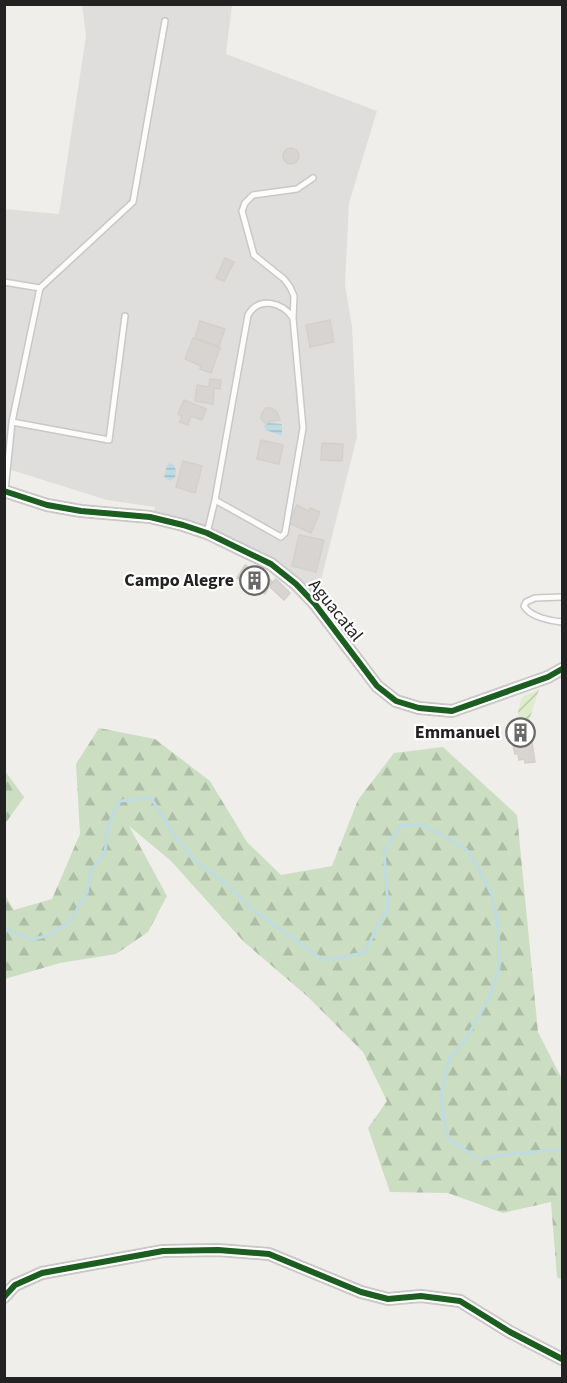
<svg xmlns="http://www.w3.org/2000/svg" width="567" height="1383" viewBox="0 0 567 1383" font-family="'Source Sans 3',sans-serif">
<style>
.residential{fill:#dfdedc}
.forest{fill:url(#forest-firs)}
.garden{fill:url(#garden-furrows)}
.water{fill:url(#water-rules)}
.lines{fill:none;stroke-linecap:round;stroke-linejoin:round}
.stream{stroke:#bfdbe3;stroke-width:3}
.building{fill:#d7d4d2;stroke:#d3d0cc;stroke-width:1.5}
.lane-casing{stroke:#c9c8c7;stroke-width:8}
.street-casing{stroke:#c9c8c7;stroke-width:14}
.lane{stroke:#fdfcfc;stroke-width:5}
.street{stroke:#fdfcfc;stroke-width:10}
.cycleway-casing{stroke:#fff;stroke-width:10}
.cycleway{stroke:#1b5e20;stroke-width:6}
.labels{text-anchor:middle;stroke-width:4.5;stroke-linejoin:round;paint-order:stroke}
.poi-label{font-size:18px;font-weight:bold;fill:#222;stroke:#fff;text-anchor:end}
.street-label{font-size:18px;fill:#222;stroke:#fff}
</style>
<defs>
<pattern id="forest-firs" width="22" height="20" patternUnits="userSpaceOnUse" patternTransform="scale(1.5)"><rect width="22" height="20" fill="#cbdec1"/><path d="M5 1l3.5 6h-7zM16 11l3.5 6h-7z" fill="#aebea6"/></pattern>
<pattern id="garden-furrows" width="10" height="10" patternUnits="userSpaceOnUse" patternTransform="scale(1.5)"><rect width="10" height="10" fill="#ddeccb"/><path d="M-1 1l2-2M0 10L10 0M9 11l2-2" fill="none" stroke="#bdcaae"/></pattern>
<pattern id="water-rules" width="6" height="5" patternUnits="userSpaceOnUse" patternTransform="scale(1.5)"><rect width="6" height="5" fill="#bfdbe3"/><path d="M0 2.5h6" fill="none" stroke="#a4bcc2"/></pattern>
</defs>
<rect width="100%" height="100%" fill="#f0eeeb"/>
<path class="residential" d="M82,5H232L226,54L377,111L349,203L345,285L352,326L357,437L315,604L285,574L154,513L155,507L107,500L5,468V209L59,214L86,36Z"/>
<path class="forest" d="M99,728L155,739L210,781L247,842L281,875L332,866L358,800L394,753L443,747L517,815L538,1032L562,1079V1280L557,1277L551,1202L503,1213L448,1193L390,1192L368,1128L387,1101L363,1052L307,996L244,942L171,861L129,826L167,896L148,932L116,954L60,963L5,979V895L14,910L52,899L80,834L76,764Z
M5,771L24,797L5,824H4Z"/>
<path class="garden" d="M539,689L529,721L520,722L518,712L522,697Z"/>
<path class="water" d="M268,423L282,424V436L266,430L264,426Z
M170,463L174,465L176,471L175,477L170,481L164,477L167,465Z"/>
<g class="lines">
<path class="stream" d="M4,928L31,940L49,935L70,921L87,893L91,870L105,854L108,825L120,801L151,798L176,838L197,862L223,881L252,909L323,960L364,953L388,907L384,851L401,825H424L466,849L478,867L492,895L498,925L499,968L489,998L466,1039L449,1059L441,1094L444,1120L449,1139L480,1160L502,1155L562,1149"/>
</g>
<path class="building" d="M283 156a8 8 0 1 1 16 0a8 8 0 1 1-16 0Z
M225,258L234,262L224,281L216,278Z
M330,320L334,342L310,347L306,325Z
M200,321L225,329L219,346L195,338Z
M193,338L220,348L211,373L200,369L201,366L185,359Z
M210,379L221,380L220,389L214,388L213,404L195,401L197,385L209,387Z
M184,400L206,409L202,420L191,416L188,425L180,422L182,416L178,414Z
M266,408H271L277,412L280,420L265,423L261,419L262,413Z
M261,440L283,445L279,464L257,459Z
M322,443L343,444L342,461L321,460Z
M183,461L202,466L195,493L176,487Z
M297,505L309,511L310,508L320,512L311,533L289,523Z
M299,535L324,540L316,572L292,566Z
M245,565L272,581L265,594L237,578Z
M276,579L290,593L284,600L269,586Z
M533,724L534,737L509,739L508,726Z
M532,742L535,762L525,763L524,759L519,760L518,754H515L513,745Z"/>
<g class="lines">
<defs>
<path id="lane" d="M4,282L40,288
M293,318L294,296L290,287L284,279L254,255L242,211L245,203L253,195L297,189L313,178
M12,422L109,440L125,316
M5,491L12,422L40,288L133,202L165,21
M207,533L215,500L248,315C259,296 282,302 293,318L303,428L285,533L281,537L215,500
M562,597L535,598L526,602L524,606C530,617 551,621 562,622"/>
<path id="street" d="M4,491L47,505L81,511L150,517L183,525L207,533L271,564L296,584L315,604L377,686L396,701L419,708L452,711L548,677L562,669
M4,1297L15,1285L42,1273L163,1251L218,1250L269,1254L361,1292L388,1299L421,1296L460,1301L510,1332L562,1359"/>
</defs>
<use href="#lane" class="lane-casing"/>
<use href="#street" class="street-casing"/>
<use href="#lane" class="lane"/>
<use href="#street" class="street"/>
<defs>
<path id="cycleway" d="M4,491L47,505L81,511L150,517L183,525L207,533L271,564L296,584L315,604L377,686L396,701L419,708L452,711L548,677L562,669
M4,1297L15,1285L42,1273L163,1251L218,1250L269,1254L361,1292L388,1299L421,1296L460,1301L510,1332L562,1359"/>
</defs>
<use href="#cycleway" class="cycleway-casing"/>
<use href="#cycleway" class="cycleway"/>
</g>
<defs>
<symbol id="building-ring" viewBox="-11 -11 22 22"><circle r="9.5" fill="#fff" stroke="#6a6968" stroke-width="1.5"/><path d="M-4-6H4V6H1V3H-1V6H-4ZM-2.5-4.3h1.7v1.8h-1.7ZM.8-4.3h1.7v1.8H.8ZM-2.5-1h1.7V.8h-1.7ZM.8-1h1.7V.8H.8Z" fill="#6a6968"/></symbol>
</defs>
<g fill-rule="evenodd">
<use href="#building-ring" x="238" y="564" width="33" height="33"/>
<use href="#building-ring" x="504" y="716" width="33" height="33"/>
</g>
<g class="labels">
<g class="poi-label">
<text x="234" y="586">Campo Alegre</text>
<text x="500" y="738">Emmanuel</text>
</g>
<g class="street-label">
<text transform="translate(336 610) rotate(51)" y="6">Aguacatal</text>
</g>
</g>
<rect width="567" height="1383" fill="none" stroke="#222222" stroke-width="12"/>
</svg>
